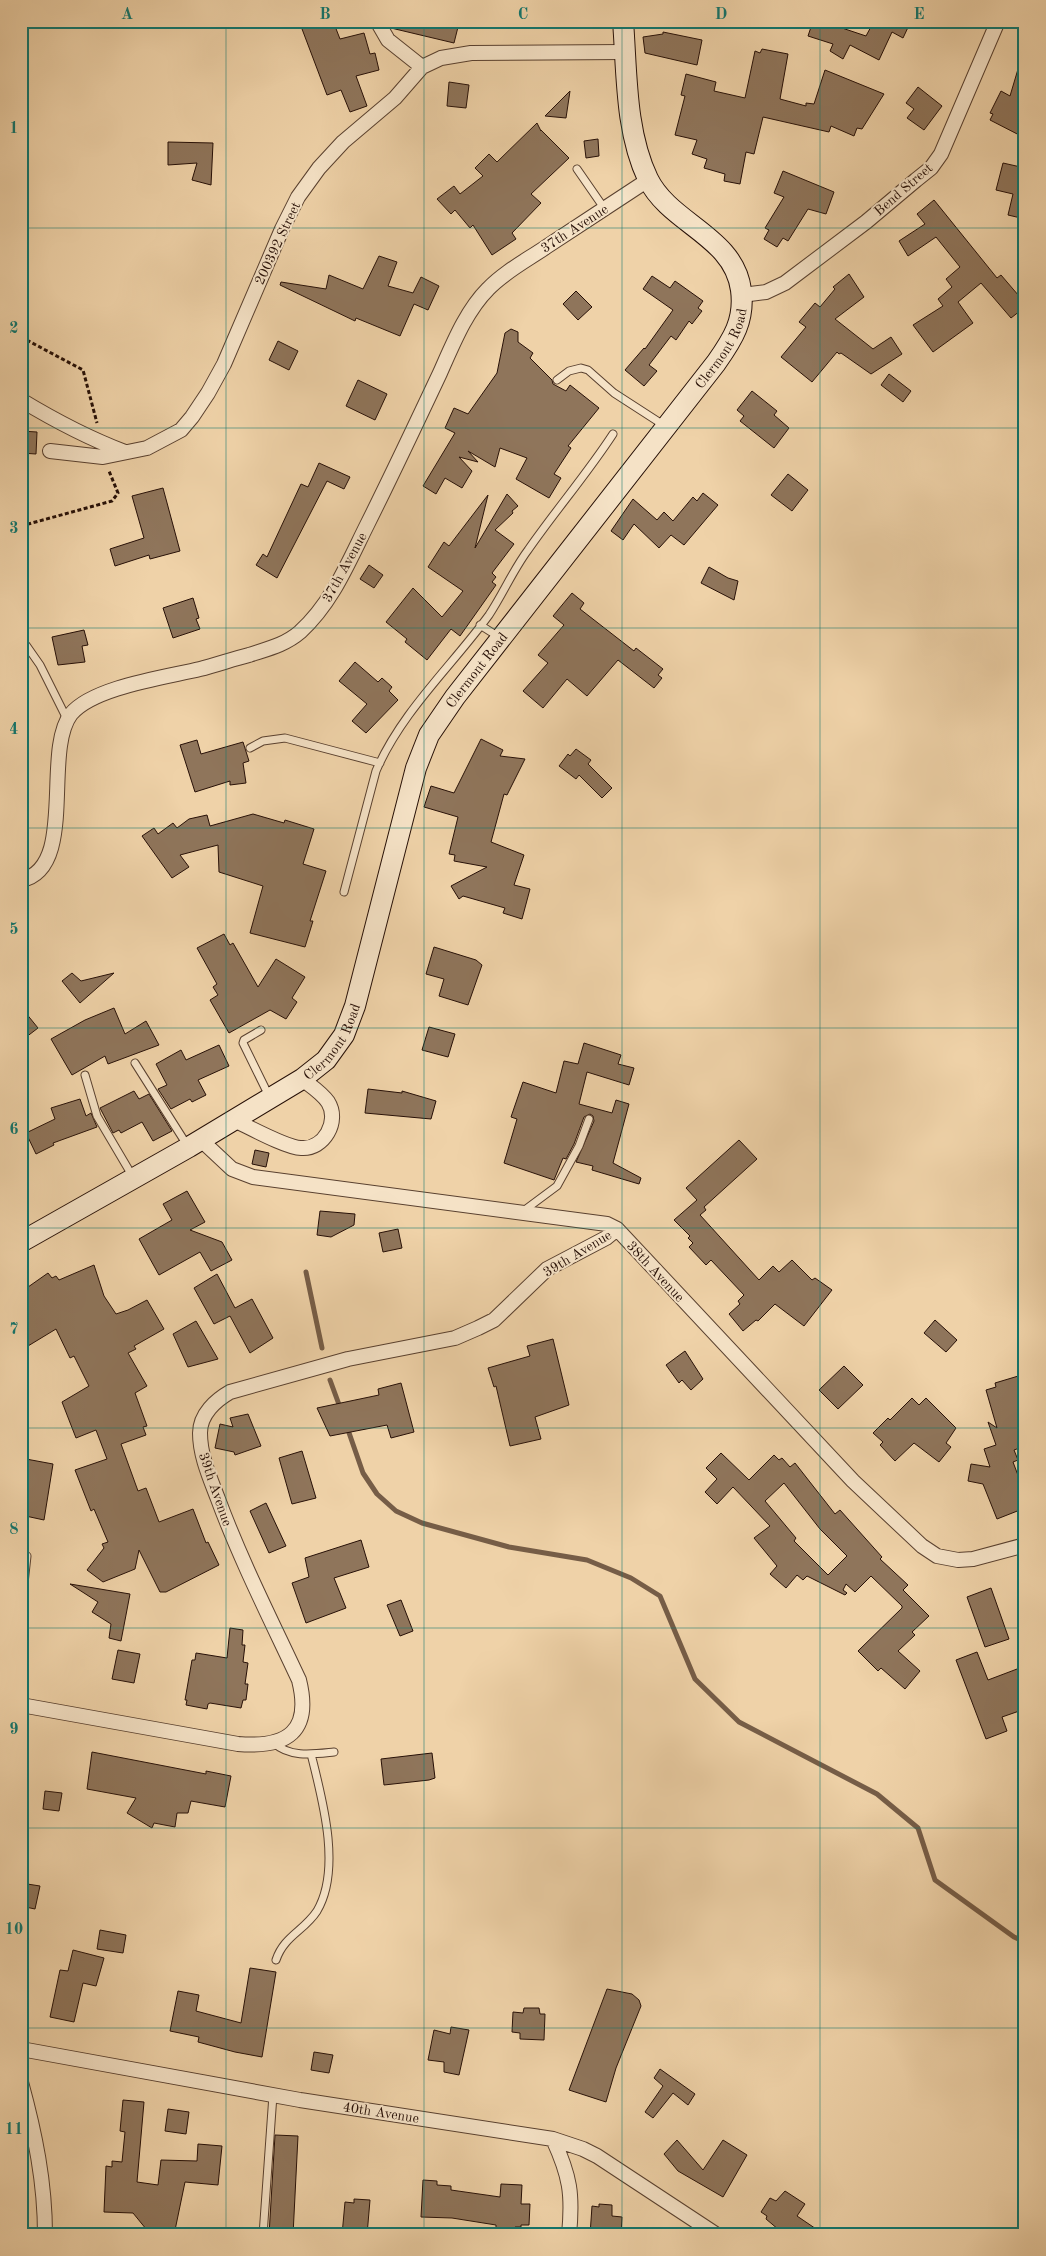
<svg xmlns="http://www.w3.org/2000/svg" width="1046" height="2256" viewBox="0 0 1046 2256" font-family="'Old Standard TT',serif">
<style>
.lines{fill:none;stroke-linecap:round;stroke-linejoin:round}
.stream{stroke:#765d47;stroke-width:5}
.building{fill:#8f755b;stroke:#271007;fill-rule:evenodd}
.lane-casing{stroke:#59402f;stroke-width:9}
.street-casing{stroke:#59402f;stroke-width:16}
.secondary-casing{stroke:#271007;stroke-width:22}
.path{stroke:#271007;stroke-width:3;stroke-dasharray:4 2.5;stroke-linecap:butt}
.lane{stroke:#f5e2c6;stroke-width:7}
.street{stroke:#f5e2c6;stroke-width:14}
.secondary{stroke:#f5e2c6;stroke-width:20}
.grid{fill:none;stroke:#0f766e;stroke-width:1;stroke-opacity:0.55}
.labels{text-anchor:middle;stroke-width:4;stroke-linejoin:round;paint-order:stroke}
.street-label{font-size:14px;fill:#271007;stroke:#f5e2c6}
.neatline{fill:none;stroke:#0f766e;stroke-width:2}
.grid-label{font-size:16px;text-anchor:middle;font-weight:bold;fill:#0f766e}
</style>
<rect width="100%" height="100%" fill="#efd2a8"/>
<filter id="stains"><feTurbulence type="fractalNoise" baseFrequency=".004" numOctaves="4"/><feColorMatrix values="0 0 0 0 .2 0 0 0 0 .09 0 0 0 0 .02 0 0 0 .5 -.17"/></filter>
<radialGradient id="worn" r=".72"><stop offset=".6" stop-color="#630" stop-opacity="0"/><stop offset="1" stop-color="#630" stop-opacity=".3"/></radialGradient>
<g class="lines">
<path class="stream" d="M1021,690L1025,689
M306,1272L322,1348
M330,1380L341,1410
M347,1427L363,1473L377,1494L396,1511L422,1523L509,1547L587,1560L631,1578L660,1596L695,1679L739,1722L877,1794L918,1828L935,1880L1014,1937L1025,1942"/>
</g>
<path class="building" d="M299,21H333L340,39L364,33L370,54L375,53L379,70L356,76L367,106L350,112L341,90L327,95Z
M387,21H435L458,27L454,43L391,28Z
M813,21H821L866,36L873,23L870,21H911L903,38L892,32L879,60L850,45L843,59L830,51L833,44L808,36Z
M663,32L702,40L697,65L645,53L643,37L663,34Z
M762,49L788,54L780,99L806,106V103L814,104L825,70L884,94L862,129L857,128L854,136L831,126L829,132L763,117L754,154L746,152L740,184L724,181L725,174L704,168L707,159L692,154L697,140L675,135L685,96L681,95L686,74L716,82L714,91L745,98L755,51L760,53Z
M1021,59H1025V138L990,120L993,114L990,113L1001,91L1010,96Z
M449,82L469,85L466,108L447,106Z
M918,87L942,106L924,130L907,118L914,109L906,103Z
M570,91L566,118L545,116Z
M537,123L541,131V130L569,158L531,194L541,203L512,233L516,239L492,255L473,225L470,228L455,210L451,214L437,199L454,186L460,194L483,176L475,168L489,154L497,162Z
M598,139L599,156L586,158L584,141Z
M168,142L213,143L211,185L192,180L197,163L168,165Z
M1003,163L1025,168V219L1008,215L1013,194L996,190Z
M783,171L834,192L826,214L808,209L788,241L783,238L777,247L764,239L769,230L765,228L784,197L774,193Z
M934,200L997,278L1001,275L1025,303V307L1011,318L981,283L958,302L973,323L933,352L913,325L943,306L938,299L952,287L946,279L960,267L936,237L908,256L899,241L925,224L917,214Z
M379,256L397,262L388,286L413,293L421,277L439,286L428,310L414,304L400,336L356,318L355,321L280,285L281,282L326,289L329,275L363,289Z
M849,274L864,297L835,319L873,349L891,337L902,354L871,374L841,353L839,354L837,352L812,382L781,357L806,327L799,322L815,303L820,307L835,289L833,287Z
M652,276L670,288L675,281L703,301L698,308L702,311L692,324L689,321L676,340L671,336L649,365L657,371L644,386L625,370L644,348L645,349L673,310L643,289Z
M576,291L592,307L578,320L563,304Z
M511,329L518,332V342L533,353L530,358L552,380L553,384L566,391L570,385L599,408L568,446L571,448L554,474L561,478L549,498L516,479L527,458L500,448L495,467L468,451L478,462L459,457L472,471L462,488L445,478L436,494L423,486L455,433L445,428L454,408L468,414L497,373L505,333Z
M278,341L298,351L289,370L269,360Z
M889,374L911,391L903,402L881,385Z
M358,380L387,394L375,420L346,406Z
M752,391L777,411L774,415L789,428L774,448L740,421L744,416L737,410Z
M21,431L37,432L36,454L21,453Z
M319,463L350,477L344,489L327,481L277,578L256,565L263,554L267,557L301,484L308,487Z
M788,474L808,490L792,511L771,495Z
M163,488L180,551L150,559L149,555L115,566L110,549L144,538L132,496Z
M703,493L718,505L684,545L671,535L659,548L634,524L623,540L611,531L633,499L657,520L664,512L673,521L693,497L697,501Z
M507,494L518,506L512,511L513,513L495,530L514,544L492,573L496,577L492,582L496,585L460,636L451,629L427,660L405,642L407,639L386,622L413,588L442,617L463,591L428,567L444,542L449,546L488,495L475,548Z
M369,565L383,575L374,588L360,579Z
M709,567L728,578L738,581L734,600L701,583Z
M572,593L584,603L580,609L634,651L636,648L663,669L658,675L662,678L654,688L618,660L587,696L567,679L543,708L523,691L548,663L538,655L564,625L553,616Z
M193,598L199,618L196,619L200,629L173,638L163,608Z
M84,630L88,645L82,646L85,662L58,665L52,637Z
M355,662L378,682L382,678L392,687L389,691L398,700L366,733L352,721L367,704L339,681Z
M481,739L503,750L500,756L525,759L507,795L504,794L491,842L524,855L514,885L530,889L522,919L503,913L505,908L463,896L459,899L451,886L487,867L454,861L455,855L449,854L458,817L424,807L431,786L454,793Z
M197,740L201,754L243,742L249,761L243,763L246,783L230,785V781L195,792L180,745Z
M576,749L591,760L588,764L612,788L602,798L579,775L576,779L559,766L568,754L570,756Z
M253,814L284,823L285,820L314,829L303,864L326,871L310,921H313L305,947L250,933L263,886L219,872L218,845L180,855L189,867L172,878L142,836L154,828L158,834L173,823L177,828L189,819L207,815L210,826Z
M224,934L230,945L233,943L258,987L276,959L305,977L292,998L297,1002L286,1019L270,1010L229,1033L210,1000L218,995L213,987L217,984L197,948Z
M434,947L476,960L482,965L468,1005L439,996L444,979L426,974Z
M72,973L81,981L114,973L80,1003L62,981Z
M21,1007L38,1028L21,1041Z
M114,1008L125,1034L146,1021L159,1045L108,1064L105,1056L72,1075L51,1039L85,1020Z
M429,1027L455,1034L448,1057L422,1050Z
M584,1043L621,1055L618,1064L634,1068L629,1085L587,1072L579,1104L612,1113L616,1100L629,1104L613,1163L641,1178L639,1184L592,1170L593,1166L576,1162L594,1121L593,1116L590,1114L584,1117L574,1144L566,1159L563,1158L554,1180L504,1163L517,1119L511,1117L523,1082L556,1093L564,1061L578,1064Z
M219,1045L229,1066L198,1080L206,1095L192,1102L190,1099L171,1109L158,1089L167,1085L156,1064L181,1050L186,1060Z
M368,1089L402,1093V1091L436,1101L431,1119L365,1113Z
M134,1091L139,1099L149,1094L172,1131L153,1141L142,1122L121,1133L119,1130L113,1133L100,1108Z
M80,1099L86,1116L91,1113L97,1127L53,1143L54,1145L36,1154L26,1133L55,1119L51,1108Z
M739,1140L757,1159L704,1207L706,1210L700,1215L759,1280L773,1266L779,1272L792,1260L812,1280L815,1278L832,1290L804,1326L775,1304L758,1321L756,1320L743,1331L729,1314L740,1304L738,1301L744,1295L711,1260L706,1265L689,1247L693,1243L688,1238L690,1236L674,1220L697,1200L686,1188Z
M255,1150L269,1153L266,1167L252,1164Z
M187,1191L205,1222L190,1230L222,1242L232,1260L211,1271L200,1252L159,1275L139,1239L172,1220L163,1204Z
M320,1211L355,1214L354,1225L331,1237L317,1235Z
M398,1229L402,1248L383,1252L379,1233Z
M94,1265L104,1296L116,1314L128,1310L147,1300L164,1329L134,1346L136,1349L128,1353L147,1386L135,1393L147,1426L143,1427L146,1435L121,1444L138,1491L146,1488L159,1522L193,1509L206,1543L208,1542L219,1565L166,1592H160L139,1550L135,1569L103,1582L87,1570L104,1548L102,1544L108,1542L94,1509L91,1511L75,1470L107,1459L96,1430L76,1438L62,1402L89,1386L74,1356L70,1358L56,1329L28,1346L21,1334V1292L48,1273L52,1278L56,1276L59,1280Z
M217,1274L235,1308L252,1299L273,1338L250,1353L230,1316L214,1324L194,1288Z
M935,1320L957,1340L946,1352L924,1333Z
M196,1321L218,1359L188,1367L173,1334Z
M553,1339L569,1405L535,1417L541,1439L510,1446L496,1386L494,1387L488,1368L530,1356L527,1346Z
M685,1351L703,1379L691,1390L682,1380L679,1383L666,1365Z
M844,1366L863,1385L838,1409L819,1390Z
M1025,1374V1416L1020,1417L1025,1430V1446L1014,1450L1018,1460L1013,1462L1025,1494V1508L997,1519L983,1484L968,1481L971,1464L990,1467L984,1449L996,1445L988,1422L997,1428L986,1390L996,1387L995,1383Z
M401,1383L414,1432L391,1438L387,1425L330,1436L317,1408L379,1395L378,1389Z
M912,1398L919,1405L926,1398L956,1428L946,1443L951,1447L939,1462L914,1443L895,1461L880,1445L883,1442L873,1433L888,1418L890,1420Z
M248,1414L261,1446L235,1455L234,1452L215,1448L220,1424L233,1427L230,1418Z
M302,1451L316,1498L292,1504L279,1458Z
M721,1453L749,1480L774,1455L779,1460L782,1458L790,1467L795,1463L835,1514L840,1510L882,1557L880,1559L908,1585L903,1590L929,1616L912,1632L915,1635L898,1651L920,1671L905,1689L881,1668L878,1671L858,1651L902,1608V1606L871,1576L855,1592L846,1584L843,1590L847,1593L845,1595L807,1576L803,1580L797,1575L786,1588L770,1574L777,1566L754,1538L770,1526L733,1487L717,1504L705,1492L717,1479L706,1468ZM784,1483L820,1529L847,1556L828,1575L794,1541L796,1538L765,1501Z
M26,1459L53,1464L44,1520L21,1515V1483Z
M266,1503L286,1546L269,1553L250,1511Z
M361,1540L369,1567L334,1578L346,1608L306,1623L292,1583L309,1577L305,1558Z
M70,1584L130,1594L121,1641L109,1638L111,1624L92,1612L98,1602Z
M991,1588L1009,1639L985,1647L967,1597Z
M401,1600L413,1631L400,1636L387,1605Z
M230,1628L243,1630L242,1645H245L243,1662L248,1663L245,1684H248L246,1700H243L241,1708L210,1703L208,1704L207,1709L186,1705L187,1700H185L192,1660H195L196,1653L227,1658Z
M118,1650L140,1654L134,1683L112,1679Z
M977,1652L988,1680L1025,1666V1709L1002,1717L1007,1731L986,1739L956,1660Z
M92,1752L206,1774V1771L231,1776L225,1807L191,1801L188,1813H177L175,1827L154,1823L152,1828L127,1813L136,1798L87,1789Z
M432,1753L435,1778L429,1780L384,1785L381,1759Z
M45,1791L62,1793L59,1811L43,1809Z
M21,1883L40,1886L35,1909L21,1906Z
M100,1930L126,1935L123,1953L97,1949Z
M73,1950L104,1958L96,1986L83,1983L74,2022L50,2017L60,1970L68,1971Z
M250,1968L276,1972L262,2057L235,2052L198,2042L199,2037L170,2031L178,1991L199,1995L196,2011L241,2023Z
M607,1989L632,1994L639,2000L641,2006L616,2068L606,2102L569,2090Z
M524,2008H539L540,2014H545L544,2040L520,2039V2033L512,2032L513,2012L523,2013Z
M451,2027L469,2030L459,2075L444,2072V2062L428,2060L434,2030L450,2034Z
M314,2052L333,2055L329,2073L311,2070Z
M660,2069L695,2094L688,2105L673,2093L653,2118L645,2112L663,2086L654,2078Z
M123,2100L144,2102L137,2182L158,2185L161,2160L197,2161L198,2144L222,2146L218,2185L185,2182L174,2235H151L133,2213L104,2212L106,2166L112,2167V2161L122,2162L125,2132L120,2131Z
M168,2109L189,2112L186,2134L165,2131Z
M275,2135L298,2136L293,2235H269Z
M677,2140L703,2170L723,2140L747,2155L723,2197L678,2171L664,2154Z
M423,2180L437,2181V2185L451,2186V2190L500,2197L501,2184L522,2185L521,2204H530L529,2225H521V2227H515V2230L496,2229V2225L452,2218L421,2217Z
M785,2191L805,2204L797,2216L825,2235H785L766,2219L767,2216L761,2212L770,2198L776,2201Z
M354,2199L370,2200L367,2235H342L345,2202L354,2203Z
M599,2204L612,2205V2216L622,2217L621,2235H590L592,2206L599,2207Z"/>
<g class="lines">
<defs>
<path id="lane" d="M577,169L604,208
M557,380L569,371L581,368L588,370L614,393L665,426
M480,625L499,637
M26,645L40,665L68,721
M250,748L263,741L285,738L380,763
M344,892L376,771C402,711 451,667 489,615C503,594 513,570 528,550C555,511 587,474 613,434
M261,1030L244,1040L243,1043L269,1096
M135,1063L187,1145
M85,1075L97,1116L133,1177
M522,1212L557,1186L579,1146L589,1119
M21,1611L27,1556
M274,1743C290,1758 314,1754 334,1752
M276,1960C284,1936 304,1931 317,1911C342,1869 322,1798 311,1754
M263,2235L273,2095"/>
<path id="street" d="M377,21L388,40L422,67
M742,295L766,292L785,283L866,222L916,180L931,168L941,154L998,21
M21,400C54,420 88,438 125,452
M50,451L103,457L147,448L181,430L192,417L208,393L224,364L282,229L298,197L319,168L343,142L395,98L422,67L441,58L471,53L625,52
M21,880C78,869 42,752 71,714C93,687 167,677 200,669C216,665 233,659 249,655C267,649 285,645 300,632C332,603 348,563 367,525C392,475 416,424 440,373C453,344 466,311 488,289C504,272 527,260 546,247C580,225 614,202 648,180
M234,1120C249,1127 287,1148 301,1148C324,1150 340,1121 328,1102C322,1093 311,1086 302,1079
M201,1140L232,1169L253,1177L607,1224L617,1229L853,1481L922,1546L937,1556L958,1560L973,1559L1025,1545
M21,1705L238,1744C287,1748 312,1732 299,1680C271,1620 241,1561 218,1499C210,1478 200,1456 200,1433C200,1414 216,1400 230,1392L348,1359L455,1338L478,1328L494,1320L547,1269L606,1238L617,1229
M21,2049L300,2100L553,2139L583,2149L597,2156L717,2235
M21,2082C35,2133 45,2182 45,2235
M553,2139C570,2176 573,2194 569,2235"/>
<g id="secondary">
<path id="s1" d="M21,1242L189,1147L302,1079L326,1060L344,1035L355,1006L416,768L429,735L455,697L716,363C733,339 745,320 741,290C734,236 670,224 648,179C625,131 627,72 623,21"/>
</g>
</defs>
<use href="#lane" class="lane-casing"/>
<use href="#street" class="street-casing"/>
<use href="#secondary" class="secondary-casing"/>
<path class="path" d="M21,337L83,370L97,423
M21,526L112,501L118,493L109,471"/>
<use href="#lane" class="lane"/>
<use href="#street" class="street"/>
<use href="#secondary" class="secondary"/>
</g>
<path class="grid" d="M226,21V2235M424,21V2235M622,21V2235M820,21V2235M21,228H1025M21,428H1025M21,628H1025M21,828H1025M21,1028H1025M21,1228H1025M21,1428H1025M21,1628H1025M21,1828H1025M21,2028H1025"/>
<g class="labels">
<g class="street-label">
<text transform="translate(903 189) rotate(-41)" y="5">Bend Street</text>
<text transform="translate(574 228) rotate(-33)" y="5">37th Avenue</text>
<text transform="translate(277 243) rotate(-65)" y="5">200392 Street</text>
<text dy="5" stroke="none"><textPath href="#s1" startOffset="1184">Clermont Road</textPath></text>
<text transform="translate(344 567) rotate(-61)" y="5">37th Avenue</text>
<text dy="5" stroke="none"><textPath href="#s1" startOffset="779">Clermont Road</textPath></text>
<text dy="5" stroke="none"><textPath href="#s1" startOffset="374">Clermont Road</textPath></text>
<text transform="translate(577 1253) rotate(-31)" y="5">39th Avenue</text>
<text transform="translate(656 1271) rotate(47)" y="5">38th Avenue</text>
<text transform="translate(216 1489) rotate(71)" y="5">39th Avenue</text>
<text transform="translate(381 2112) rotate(9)" y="5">40th Avenue</text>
</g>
</g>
<rect width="1046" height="2256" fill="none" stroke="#efd2a8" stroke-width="55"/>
<rect x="28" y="28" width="990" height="2200" class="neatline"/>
<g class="grid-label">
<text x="127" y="19">A</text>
<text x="325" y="19">B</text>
<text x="523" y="19">C</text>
<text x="721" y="19">D</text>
<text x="919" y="19">E</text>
<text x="14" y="133">1</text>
<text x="14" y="333">2</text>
<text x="14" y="533">3</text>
<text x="14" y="734">4</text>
<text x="14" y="934">5</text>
<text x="14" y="1134">6</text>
<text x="14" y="1334">7</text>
<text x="14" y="1534">8</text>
<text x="14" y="1734">9</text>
<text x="14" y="1934">10</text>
<text x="14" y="2134">11</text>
</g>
<rect width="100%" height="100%" filter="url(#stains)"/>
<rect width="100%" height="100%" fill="url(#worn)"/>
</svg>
